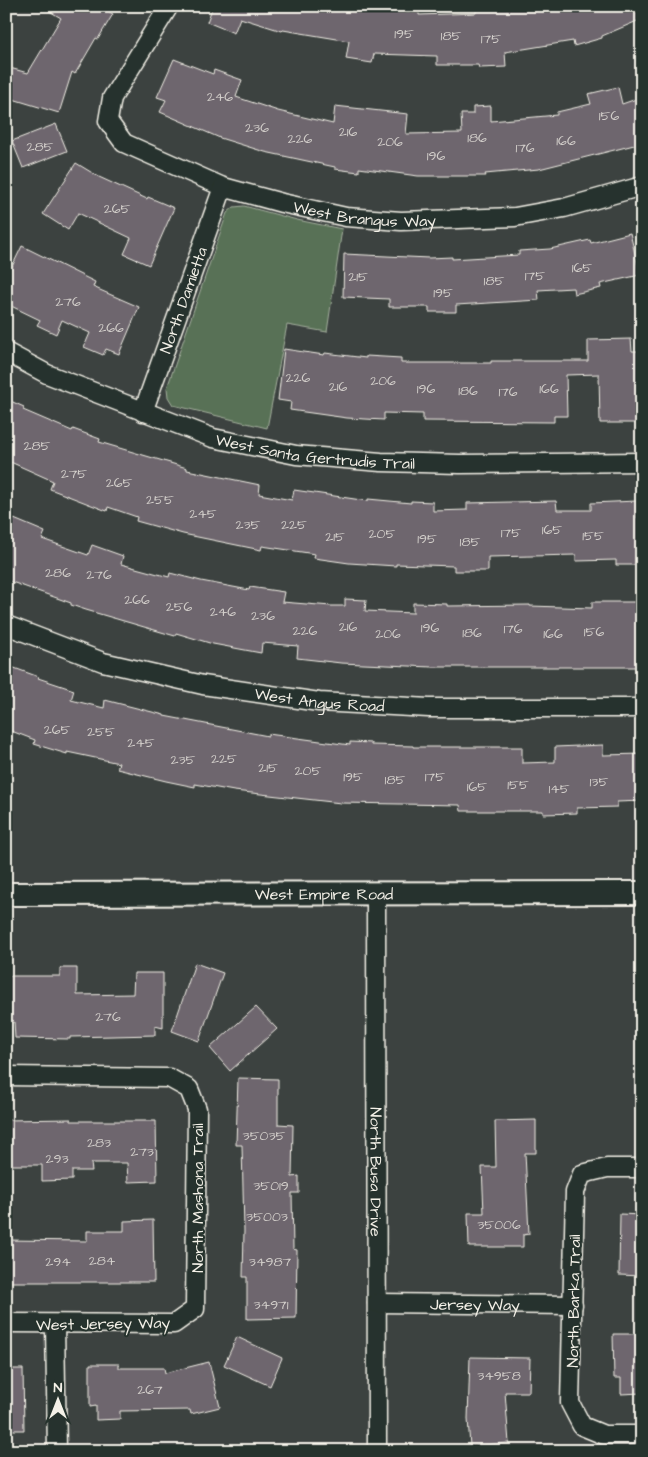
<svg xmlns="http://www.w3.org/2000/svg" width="648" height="1457" viewBox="0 0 648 1457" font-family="'Architects Daughter',sans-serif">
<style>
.green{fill:#587156;stroke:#a6b19f}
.building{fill:#6e666e;stroke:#f4f1e8}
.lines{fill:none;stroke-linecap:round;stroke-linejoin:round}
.minor-casing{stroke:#f4f1e8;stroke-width:21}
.tertiary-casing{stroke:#f4f1e8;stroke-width:26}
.minor{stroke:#26332d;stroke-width:18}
.tertiary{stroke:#26332d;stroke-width:22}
.labels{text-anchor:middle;stroke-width:4;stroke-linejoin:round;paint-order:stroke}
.number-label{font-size:14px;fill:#d2ceca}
.street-label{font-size:16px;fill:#f4f1e8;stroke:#26332d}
</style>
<rect width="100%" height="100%" fill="#3c4240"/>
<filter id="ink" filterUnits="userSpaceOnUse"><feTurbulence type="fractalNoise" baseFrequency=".02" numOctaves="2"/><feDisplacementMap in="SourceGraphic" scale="10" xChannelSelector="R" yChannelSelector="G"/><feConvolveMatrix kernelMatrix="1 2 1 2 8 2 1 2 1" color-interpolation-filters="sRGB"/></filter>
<g filter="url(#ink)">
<path class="green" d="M244,206L297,220L342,229L327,332L287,325L267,428L173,405L168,397L167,388L227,213L234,207Z"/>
<path class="building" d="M41,6H99L113,14L98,39L96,38L75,74L72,72L59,113L6,97V67L28,73L61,18Z
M213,6H369L381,8L380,10L419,12V15L476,13V10L522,8L521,6H642V19L602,36V38L574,46L573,41L505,52L506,67L479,68L478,65H437V56L374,54L372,63L346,59L349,41L283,30L282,31L240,18L234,33L207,22Z
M174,59L213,74L214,70L242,80L236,97L278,111L333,124L335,106L408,114L406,134L462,133L461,114H473V107L491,106V121L557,115V112L591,104L588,94L618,87L622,104L642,97V143L539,169L485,174L486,176H418L359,168V172L335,169V167L265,152L220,138L160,112L166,100L157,97Z
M56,124L67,151L23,168L12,141Z
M76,163L99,177L147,199L148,197L174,208L149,265L124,254L131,238L78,213L68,230L43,214Z
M630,233L640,275L600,284L601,288L574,294L573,288L538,290L539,300L456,305V312H429V307H389V299L343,297L344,254L429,258L452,257V259L519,255V251L550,249L590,240L591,243Z
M22,246L95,282L93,287L139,307L119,354L106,349L103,355L84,347L90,333L62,320L56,334L37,325L40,320L9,305L12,297L6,295V279Z
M631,339L632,351H642V423H600L599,374L566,375L567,416H554V422L423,421V414L384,413V420L347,418L290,410L291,402L278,400L284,349L324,355L325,353L366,358V356L401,358V363H491V361H588V340Z
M6,399L24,407L23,410L72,431L73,429L100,439L99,442L187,468V470L260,485L259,494L292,500L294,490L368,501V499L411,503V501L433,502V511L467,510V503L556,501L557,510H591V503L637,501V518H642V565H616V560L576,561V555L488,557V571H454V566L396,564V566L349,563L314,558L315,554L262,546L261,550L183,534L136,521L137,517L108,507L107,511L50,489L53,481L6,460Z
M14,519L45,532L42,539L88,555L92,545L123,556L121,564L169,577L170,573L201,581L249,590L250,587L284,592L282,602L331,606H345V599L366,600L365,611L413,613V603L447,604V606L530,605V606L592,608V602H642V667H432L341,663L297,658L298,646L262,643L261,653L213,644L176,633L175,636L86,610L71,605V603L6,580V536Z
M6,665L39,677L38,678L74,690L71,700L104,708L105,700L164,715V716L268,736V734L350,745V742L371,743V745L413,746V747H522V763L555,762V747L603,745V755L642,754V801L617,802V807L577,808V813L543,814V811H461L460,805L341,803L234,791L195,784V787L166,781L117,769L119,763L67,752V754L34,744L35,740L6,729Z
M195,963L223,973L199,1041L172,1031Z
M60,968H77V995L133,994L134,973H163V1028L155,1026V1035L70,1037V1039L15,1038L14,1022H7L6,976H60Z
M256,1007L277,1029L230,1071L210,1048Z
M238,1078L278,1079V1124L293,1125L292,1177L299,1176V1193H292L293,1249L297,1250L296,1318L247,1319V1277H243L244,1231L242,1145H236Z
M71,1119V1121H156L157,1181L128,1182L127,1163H91L92,1171H72V1180L42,1181V1165H6V1120Z
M536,1120V1153H525L529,1234L523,1235V1247H469L468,1213H484L482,1167H496L495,1121Z
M620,1214L642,1215V1276L619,1275Z
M153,1220L154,1282H6V1240L87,1241V1231H124V1221Z
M613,1334H642V1393L621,1394V1378H614Z
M237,1337L282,1358L270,1386L224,1365Z
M470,1357L530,1358L529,1392H505L509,1443L470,1446L468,1419Z
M209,1362L220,1407L191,1414L190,1410L120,1411V1419L96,1420V1406L90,1407V1364H119V1368H164L165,1373Z
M6,1369H23L24,1430H6Z"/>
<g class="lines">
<defs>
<g id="minor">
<path id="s1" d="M169,6L112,98L108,121L124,143L223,187L282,203L346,217L401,221L515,217L564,208L642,186"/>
<path id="s2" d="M6,352L47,374L213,438L296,455L381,462L460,464L642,462"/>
<path id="s3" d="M143,412L223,187"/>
<path id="s4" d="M6,625L103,662L203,685L319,702L429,708H642"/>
<path id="s5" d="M376,893L377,1451"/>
<path d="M6,1076L169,1078L189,1089L197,1109L195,1309L174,1324L6,1323"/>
<path d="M642,1168H607L582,1174L575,1192L570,1403L582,1426L604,1435H642"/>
<path id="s6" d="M377,1303L573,1305"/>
<path d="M55,1324L57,1451"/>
</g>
<g id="tertiary">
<path id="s7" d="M6,894L642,893"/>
</g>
</defs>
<use href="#minor" class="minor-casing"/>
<use href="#tertiary" class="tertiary-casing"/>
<use href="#minor" class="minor"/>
<use href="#tertiary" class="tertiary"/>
</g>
</g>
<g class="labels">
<g class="number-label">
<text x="404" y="38">195</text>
<text x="451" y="40">185</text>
<text x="491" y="43">175</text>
<text x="220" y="101">246</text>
<text x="609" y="120">156</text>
<text x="257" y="132">236</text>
<text x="348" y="136">216</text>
<text x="477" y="142">186</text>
<text x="300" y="143">226</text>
<text x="566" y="145">166</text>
<text x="390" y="146">206</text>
<text x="40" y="151">285</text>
<text x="525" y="152">176</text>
<text x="436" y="160">196</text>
<text x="117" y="213">265</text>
<text x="582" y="272">165</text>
<text x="535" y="280">175</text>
<text x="358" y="281">215</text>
<text x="494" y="285">185</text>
<text x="443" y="297">195</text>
<text x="68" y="306">276</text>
<text x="111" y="332">266</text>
<text x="298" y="382">226</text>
<text x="383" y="385">206</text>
<text x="338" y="391">216</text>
<text x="426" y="393">196</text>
<text x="549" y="393">166</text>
<text x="468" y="395">186</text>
<text x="508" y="396">176</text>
<text x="37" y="450">285</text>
<text x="74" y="478">275</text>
<text x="119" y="487">265</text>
<text x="160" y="504">255</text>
<text x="203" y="518">245</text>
<text x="248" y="529">235</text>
<text x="294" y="529">225</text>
<text x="552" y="534">165</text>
<text x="511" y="537">175</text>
<text x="382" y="538">205</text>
<text x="593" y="540">155</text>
<text x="335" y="541">215</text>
<text x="427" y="543">195</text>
<text x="470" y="546">185</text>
<text x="58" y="577">286</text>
<text x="99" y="579">276</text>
<text x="137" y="604">266</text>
<text x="179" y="611">256</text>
<text x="223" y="616">246</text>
<text x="263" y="620">236</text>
<text x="348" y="631">216</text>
<text x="430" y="632">196</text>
<text x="513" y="633">176</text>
<text x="305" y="635">226</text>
<text x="594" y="636">156</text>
<text x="472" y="637">186</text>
<text x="388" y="638">206</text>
<text x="553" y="638">166</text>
<text x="57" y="734">265</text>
<text x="101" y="736">255</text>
<text x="141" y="747">245</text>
<text x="224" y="763">225</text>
<text x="183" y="764">235</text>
<text x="268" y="772">215</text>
<text x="308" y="775">205</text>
<text x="353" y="781">195</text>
<text x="435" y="781">175</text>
<text x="395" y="784">185</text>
<text x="599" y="786">135</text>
<text x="518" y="789">155</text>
<text x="477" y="791">165</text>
<text x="559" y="793">145</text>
<text x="108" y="1021">276</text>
<text x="264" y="1140">35035</text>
<text x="99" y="1147">283</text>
<text x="142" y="1156">273</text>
<text x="57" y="1163">293</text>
<text x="271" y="1190">35019</text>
<text x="267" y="1221">35003</text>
<text x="499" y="1229">35006</text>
<text x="102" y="1265">284</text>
<text x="58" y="1266">294</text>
<text x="270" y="1266">34987</text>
<text x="271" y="1309">34971</text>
<text x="499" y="1380">34958</text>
<text x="150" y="1394">267</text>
</g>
<g class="street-label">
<text dy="6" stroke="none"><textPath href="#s1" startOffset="412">West Brangus Way</textPath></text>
<text dy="6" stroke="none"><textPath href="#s3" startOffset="119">North Damietta</textPath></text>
<text dy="6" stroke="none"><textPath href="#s2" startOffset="328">West Santa Gertrudis Trail</textPath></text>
<text dy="6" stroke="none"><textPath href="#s4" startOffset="324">West Angus Road</textPath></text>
<text dy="6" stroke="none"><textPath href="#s7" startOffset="318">West Empire Road</textPath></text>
<text dy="6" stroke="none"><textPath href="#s5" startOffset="279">North Busa Drive</textPath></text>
<text transform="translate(197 1198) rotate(-90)" y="6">North Mashona Trail</text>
<text transform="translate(573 1301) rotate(-89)" y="6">North Barka Trail</text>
<text dy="6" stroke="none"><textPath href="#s6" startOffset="98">Jersey Way</textPath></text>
<text transform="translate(103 1323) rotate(-1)" y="6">West Jersey Way</text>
</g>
</g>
<rect width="648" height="1457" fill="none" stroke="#26332d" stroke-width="25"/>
<rect x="12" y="12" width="623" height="1432" fill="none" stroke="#f4f1e8" stroke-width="2" filter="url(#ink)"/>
<g transform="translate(58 1400)" stroke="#26332d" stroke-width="4" paint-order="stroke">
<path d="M0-4L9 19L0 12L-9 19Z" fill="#f4f1e8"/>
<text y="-8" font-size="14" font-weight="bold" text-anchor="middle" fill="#f4f1e8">N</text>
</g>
</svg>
